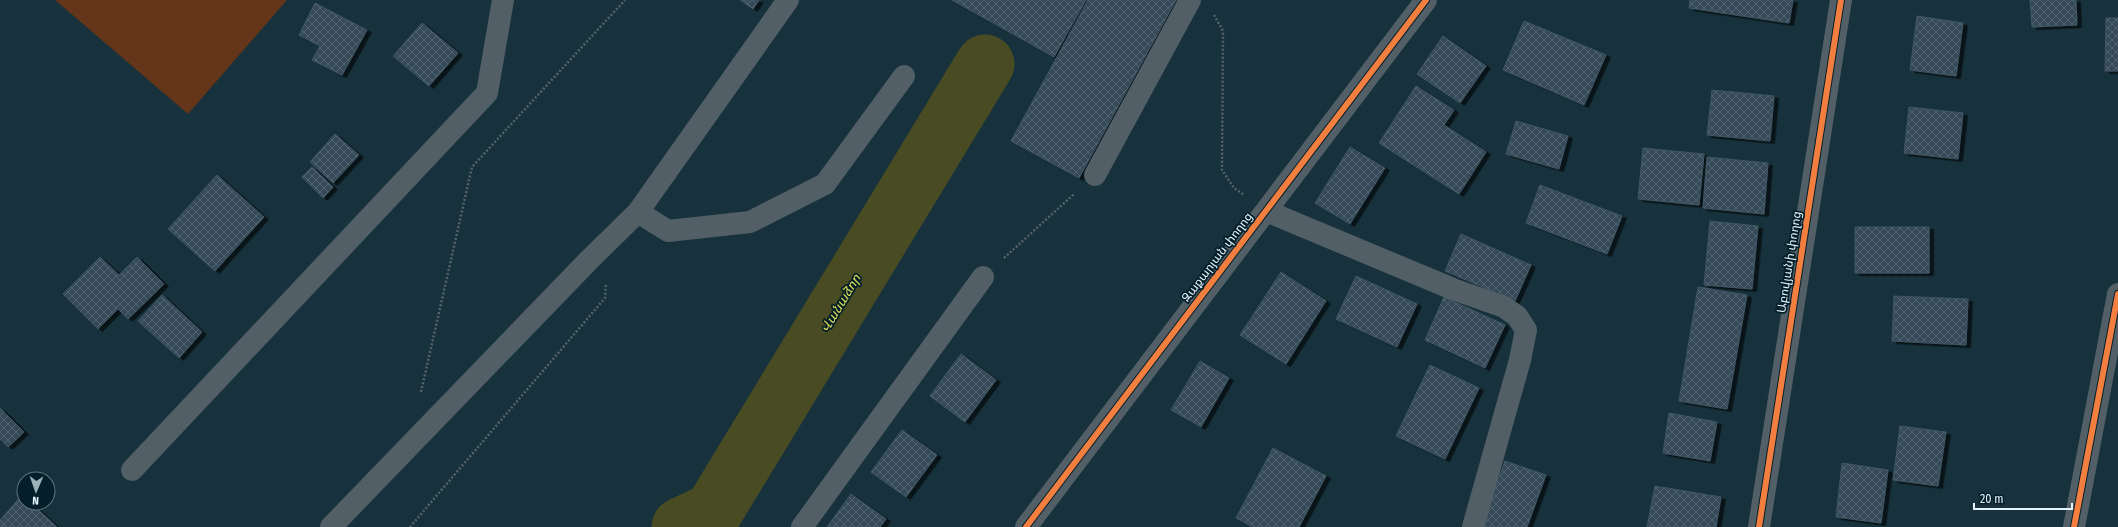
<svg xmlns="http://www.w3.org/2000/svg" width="2118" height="527" viewBox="0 0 2118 527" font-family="'Fira Sans Condensed','Noto Sans Armenian',sans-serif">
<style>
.garden{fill:#643519}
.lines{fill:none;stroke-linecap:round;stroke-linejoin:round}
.river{stroke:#494b23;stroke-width:59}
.building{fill:url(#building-cross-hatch);stroke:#405664;filter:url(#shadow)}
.path{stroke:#556369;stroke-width:2.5;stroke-dasharray:2 2;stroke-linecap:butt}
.minor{stroke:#525f66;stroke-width:22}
.cycleway-casing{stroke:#041f2a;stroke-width:8}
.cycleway{stroke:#f27e40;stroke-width:6}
.labels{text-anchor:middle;stroke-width:3.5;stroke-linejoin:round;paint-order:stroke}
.street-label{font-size:12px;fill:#e5f5fd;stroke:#041f2a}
.water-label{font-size:13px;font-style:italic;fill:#e1e056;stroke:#041f2a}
</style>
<defs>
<pattern id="building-cross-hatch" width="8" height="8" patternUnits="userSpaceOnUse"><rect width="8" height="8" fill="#344a58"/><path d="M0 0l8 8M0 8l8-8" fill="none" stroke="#516571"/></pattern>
<filter id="shadow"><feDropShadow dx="4.5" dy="2.5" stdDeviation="0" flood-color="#0009"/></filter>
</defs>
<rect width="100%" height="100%" fill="#17323c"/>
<path class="garden" d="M55,0H287L188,114Z"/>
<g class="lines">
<path class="river" d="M681,527L713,512L985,64"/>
</g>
<path class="building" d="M740,0H759L753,9Z
M952,0H1086L1054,57Z
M1088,0H1176L1079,178L1011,141Z
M1690,0H1793L1789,23L1689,8Z
M2030,0H2076L2077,25L2032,27Z
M315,3L367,30L342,75L312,60L320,46L299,35Z
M1917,16L1963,23L1956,76L1910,70Z
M2106,18H2118V71H2105Z
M1524,21L1606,55L1584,105L1503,70Z
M422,23L458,53L429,86L393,56Z
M1443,36L1486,66L1460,103L1417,74Z
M1416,86L1454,110L1444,125L1486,152L1459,194L1379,143Z
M1712,90L1774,96L1770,141L1707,135Z
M1909,107L1963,113L1958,159L1904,153Z
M1516,121L1568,136L1559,169L1506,154Z
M335,134L359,155L333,183L310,162Z
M1350,147L1385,168L1350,224L1315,203Z
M1643,148L1704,154L1699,205L1638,199Z
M1707,157L1768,163L1764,214L1703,208Z
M312,167L333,187L323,198L302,177Z
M217,175L264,217L215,271L168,229Z
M1540,185L1622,216L1607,254L1526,223Z
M1710,221L1758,226L1752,289L1704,285Z
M1855,227H1929V273H1855Z
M1461,234L1531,265L1515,301L1445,271Z
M100,257L119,275L137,257L164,284L128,319L118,309L98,329L63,294Z
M1281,272L1326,301L1286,364L1240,335Z
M1356,276L1417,304L1397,347L1336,319Z
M1698,287L1747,295L1727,409L1679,401Z
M162,295L202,332L179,358L138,321Z
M1894,296L1968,299L1966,345L1892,341Z
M1444,297L1505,325L1485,368L1425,340Z
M961,354L996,380L965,422L930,396Z
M1200,361L1229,378L1201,427L1171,410Z
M1430,365L1479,388L1445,459L1396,436Z
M0,408L24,432L8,447L0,439Z
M1669,413L1717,422L1710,461L1663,453Z
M1900,426L1946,432L1938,486L1893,480Z
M902,430L937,455L906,497L871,472Z
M1273,448L1326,476L1299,527H1253L1236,518Z
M1505,461L1546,475L1527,527H1481Z
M1842,463L1888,470L1881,523L1836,517Z
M1655,486L1721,497L1716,527H1647Z
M851,494L886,519L880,527H827Z
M22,495L24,503H31L57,527H0V520Z"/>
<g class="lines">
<path class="path" d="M1214,15L1223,31L1222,170L1234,188L1244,195
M1004,258L1074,194
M421,392L472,167L625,0
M410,527L605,298L606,283"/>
<path class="minor" d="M1095,175L1190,0
M1266,211L1453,289L1504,307L1517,316L1526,330L1520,360L1473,527
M638,212L668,231L750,222L825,184L904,76
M132,470L487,93L503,0
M331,527L589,260L638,212L788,0
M802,527L983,277
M1026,527L1426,0
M1759,527L1841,0
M2074,527L2118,294"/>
<defs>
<path id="cycleway" d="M1026,527L1426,0
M1759,527L1841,0
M2074,527L2118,294"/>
</defs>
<use href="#cycleway" class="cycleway-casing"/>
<use href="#cycleway" class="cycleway"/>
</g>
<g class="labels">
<g class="street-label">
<text transform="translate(1217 257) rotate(-53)" y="4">Զաքարյան փողոց</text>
<text transform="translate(1789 262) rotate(-81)" y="4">Աբովյանի փողոց</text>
</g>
<g class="water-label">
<text transform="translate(840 303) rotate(-59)" y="5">Վանաձոր</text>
</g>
</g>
<g transform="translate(36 491) rotate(182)"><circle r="19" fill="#041f2a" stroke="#5e757e"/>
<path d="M0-3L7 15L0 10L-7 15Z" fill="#9db1b9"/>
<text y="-6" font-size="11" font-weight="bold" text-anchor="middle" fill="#e5f5fd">N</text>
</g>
<path d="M1974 503v6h98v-6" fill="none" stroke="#e5f5fd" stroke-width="2"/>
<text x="1980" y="503" font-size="12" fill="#e5f5fd" stroke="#041f2a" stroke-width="3" paint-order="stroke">20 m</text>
</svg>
